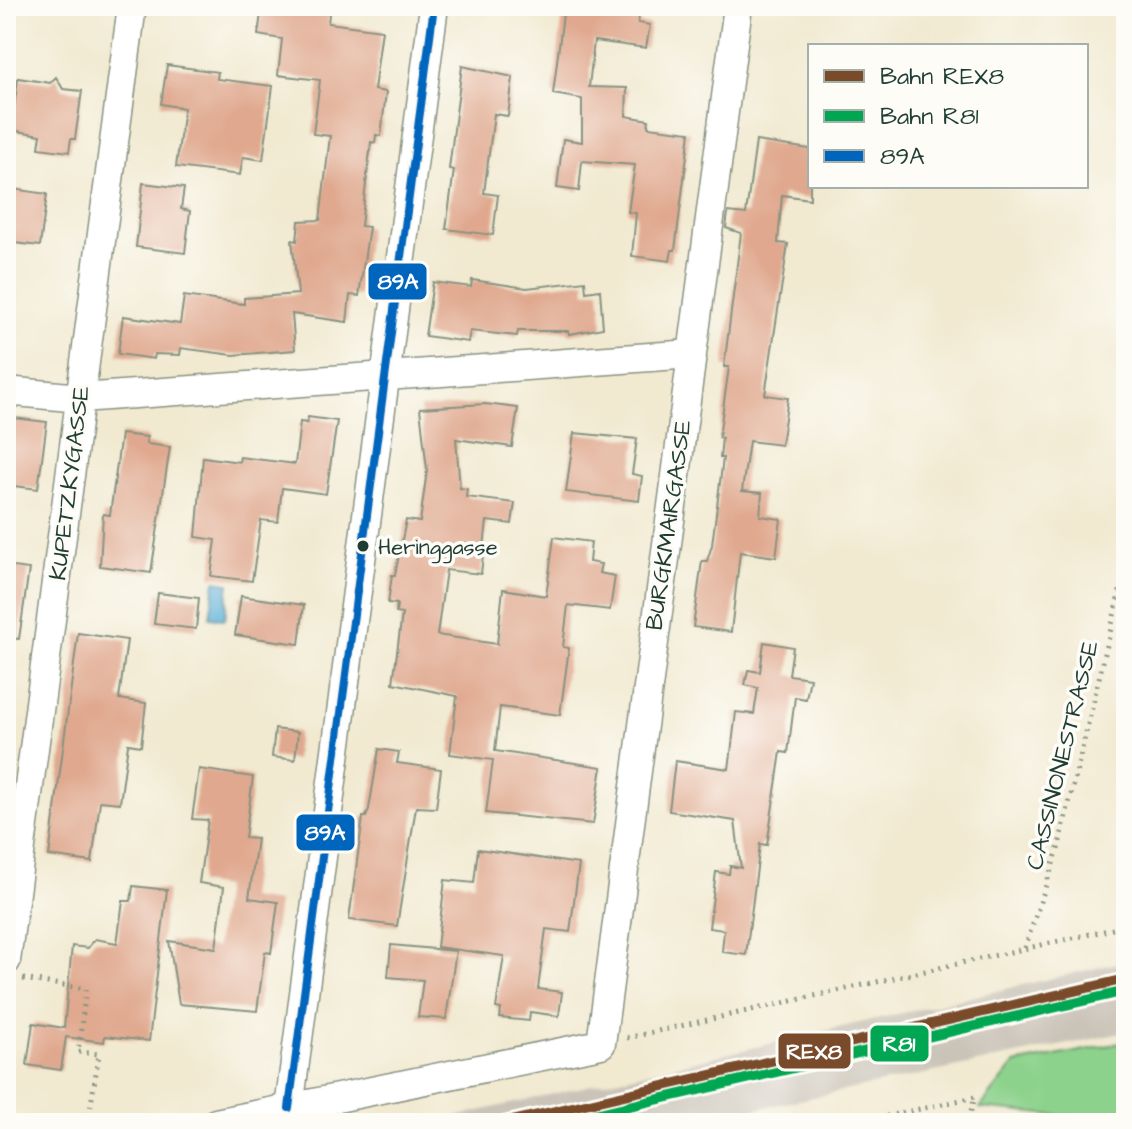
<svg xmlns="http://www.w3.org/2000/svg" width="1132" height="1129" viewBox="0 0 1132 1129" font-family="'Architects Daughter',sans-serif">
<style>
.industrial{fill:#cac3b8}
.green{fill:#8cd28c;stroke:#568860;stroke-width:2}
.water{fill:#5ab0d7;stroke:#3c7686;stroke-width:2}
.building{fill:#e0a98f}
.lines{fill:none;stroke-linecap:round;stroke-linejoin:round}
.minor-casing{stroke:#889382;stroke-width:31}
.path{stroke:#889382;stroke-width:5;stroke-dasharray:2 6;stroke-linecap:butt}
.minor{stroke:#fff;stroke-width:28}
.bus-1-casing{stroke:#fdfcf7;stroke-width:14}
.bus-1{stroke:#0065bd;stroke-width:8}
.rail-1-casing{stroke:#fdfcf7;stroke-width:16}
.rail-2-casing{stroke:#fdfcf7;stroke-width:16}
.rail-1{stroke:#7a4b2a;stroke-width:10}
.rail-2{stroke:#00a651;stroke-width:10}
.bus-dot{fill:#1f3d34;stroke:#fdfcf7;stroke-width:3}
.labels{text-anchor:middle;stroke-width:7;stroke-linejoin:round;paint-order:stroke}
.bus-label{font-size:22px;fill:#1f3d34;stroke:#fdfcf7;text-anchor:start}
.street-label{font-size:24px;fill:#1f3d34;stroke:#fdfcf7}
.line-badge{stroke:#fdfcf7;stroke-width:3}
.badge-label{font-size:22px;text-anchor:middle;font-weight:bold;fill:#fff}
</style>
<rect width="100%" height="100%" fill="#fdfcf7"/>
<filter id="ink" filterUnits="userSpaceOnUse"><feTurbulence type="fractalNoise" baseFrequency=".0125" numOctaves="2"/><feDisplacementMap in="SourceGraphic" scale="16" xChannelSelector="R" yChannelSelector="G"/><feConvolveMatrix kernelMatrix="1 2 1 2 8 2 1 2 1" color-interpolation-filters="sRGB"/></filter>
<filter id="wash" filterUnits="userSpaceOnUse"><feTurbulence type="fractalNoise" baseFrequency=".006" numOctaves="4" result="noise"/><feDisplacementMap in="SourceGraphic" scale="32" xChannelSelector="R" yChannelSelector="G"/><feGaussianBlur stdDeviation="1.8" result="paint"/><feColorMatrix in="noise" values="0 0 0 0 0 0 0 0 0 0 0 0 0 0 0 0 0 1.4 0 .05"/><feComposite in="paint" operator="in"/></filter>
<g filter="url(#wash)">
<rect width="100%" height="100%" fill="#f1e9d0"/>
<path class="industrial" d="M1126,961V1032L689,1123H428Z"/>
<path class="green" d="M1126,1042V1122L980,1108L1015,1064Z"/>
<path class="water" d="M215,581L229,583L225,619L210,617Z"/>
<g id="blocks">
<path class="building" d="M262,6H330L328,23L382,30L374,90L386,92L381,136L376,135L375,143L371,142L361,226L369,227L359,296L350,295L347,322L292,314L295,350L233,355L181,348L180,355L155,354L154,359L118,354L123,316L180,324L184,296L244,304V298L298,294L292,240L297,241L299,221L320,220L330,136L313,134L320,80L278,75L282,39L258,35Z
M564,6H641L638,23L650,25L646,48L594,41L589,87L627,88L626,116L649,120L648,127L690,132L675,250H672L670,261L632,256L636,213L628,212L635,165L582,161L579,191L557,188L563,139L582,142V99L553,94Z
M167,65L218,72L217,79L273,86L263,160L243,157L240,175L176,167L184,108L161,104Z
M462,66L513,77L508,116L494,114L484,193L498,195L493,235L446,229L454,170L449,169Z
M56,77L63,89L82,91L75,139H71L69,152L39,148L41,135L11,130L18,78L50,83Z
M756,141L810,149V199L782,195L778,243L788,244L765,395L788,398L781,445L749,441L742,491L762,493L760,516L781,519L776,557L740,552L731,632L693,627L702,561H707L712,545L718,498L723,458H720L722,438L719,437L729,367H724L741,233L726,228L728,212L746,214Z
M143,183L184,188L181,209L190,211L185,253L136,247Z
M6,188L47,194L40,246L6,242Z
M472,280L527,288L585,281L586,292L600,290L603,328L569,334L568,331H518L517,336L470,331L468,342L425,336L433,282L471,287Z
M485,404L518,408L512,447L456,439L460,488L467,489L466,497L515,503L512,524L487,521L481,574L446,570L437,635L497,644L503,589L546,596L554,537L591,542L589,562L601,564L599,573L615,576L610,610L568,605L563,647L569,648L560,715L500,707L495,751L602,767L593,824L486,813L493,760L450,754L457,696L393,683L402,614L396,613L397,604L388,603L392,575H395L406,520L420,522L427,470L420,408Z
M6,417L47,422L38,489L6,485Z
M308,417L337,421L326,494L282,488L278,522L261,520L252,581L211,576L216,540L196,537L203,457L239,462L240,457L295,464L300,422L307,423Z
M574,433L637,439L632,474L642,476L639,501L566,492Z
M121,434L147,437L146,444L170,447L151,573L100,566L103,514L110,515Z
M6,566L29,569L19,639L6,638Z
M158,593L199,598L196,629L154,624Z
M241,596L304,605L299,644L235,635Z
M78,633L127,640L119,699L146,703L141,746L128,744L120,803L100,801L92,862L49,856Z
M764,642L793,647L789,675L810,678L806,699L795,697L788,753L781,752L767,845L760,844L746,955L722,952L724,930L709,928L716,872L729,874L730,866L741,868L735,821L669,811L675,761L729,769L736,712L754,714L758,688L745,685L748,670L760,672Z
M275,729L298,732L295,760L272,757Z
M379,749L399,752L397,763L441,769L436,808L416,807L397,926L349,920L363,817H366L369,809Z
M199,769L253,777L245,838L257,839L249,898L278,902L271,953L265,952L257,1011L179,1004L169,941L216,948L224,887L199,883L208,820L192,819Z
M478,849L579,864L570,932L546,929L538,989L562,992L559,1016L530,1012L529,1021L500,1018L501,1009L496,1008L504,956L437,947L445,880L474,883Z
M133,886L167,890L149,1041L105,1036L104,1042L66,1037L61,1070L27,1065L33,1023L64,1028L72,946L88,948L95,939L117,943L123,901H131Z
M391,945L456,951L446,1019L418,1017L423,980L388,977Z"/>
</g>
</g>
<g filter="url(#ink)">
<use href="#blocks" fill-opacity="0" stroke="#889382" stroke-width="2"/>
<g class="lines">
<defs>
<path id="minor" d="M6,391L80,398L692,354
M6,961L132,6
M289,1108L434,6
M216,1123L601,1044L738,6"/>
</defs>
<use href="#minor" class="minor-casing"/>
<path class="path" d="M1025,948L1058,849L1126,566
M23,979L86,989L78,1052L99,1054L88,1123
M627,1038L1126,926
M855,1123L975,1097L968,1123"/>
<use href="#minor" class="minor"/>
<defs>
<path id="bus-1" d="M289,1108L434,6"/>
</defs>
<use href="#bus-1" class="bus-1-casing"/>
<use href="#bus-1" class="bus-1"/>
<defs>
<path id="rail-1" d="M503,1123L1126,979"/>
<path id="rail-2" d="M556,1123L1126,991"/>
</defs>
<use href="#rail-1" class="rail-1-casing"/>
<use href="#rail-2" class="rail-2-casing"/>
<use href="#rail-1" class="rail-1"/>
<use href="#rail-2" class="rail-2"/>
</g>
</g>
<circle class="bus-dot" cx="363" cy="546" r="7"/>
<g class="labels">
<g class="bus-label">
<text x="378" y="554">Heringgasse</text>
</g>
<g class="street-label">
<text transform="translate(69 483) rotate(-83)" y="8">KUPETZKYGASSE</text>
<text transform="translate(668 525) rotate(-82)" y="8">BURGKMAIRGASSE</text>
<text transform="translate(1062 755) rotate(-76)" y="8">CASSINONESTRASSE</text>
</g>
</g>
<g class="line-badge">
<rect x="367" y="262" width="61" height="39" rx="8" fill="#0065bd"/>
<rect x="295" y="813" width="61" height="39" rx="8" fill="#0065bd"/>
<rect x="869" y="1024" width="61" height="39" rx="8" fill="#00a651"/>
<rect x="777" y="1032" width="75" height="38" rx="8" fill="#7a4b2a"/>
</g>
<g class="badge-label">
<text x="398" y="289">89A</text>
<text x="325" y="840">89A</text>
<text x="899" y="1051">R81</text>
<text x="814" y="1059">REX8</text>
</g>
<rect width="1132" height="1129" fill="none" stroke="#fdfcf7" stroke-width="32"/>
<rect x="808" y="44" width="280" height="144" fill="#fdfcf7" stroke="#a4b0a9" stroke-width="2"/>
<rect x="824" y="70" width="40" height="12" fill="#7a4b2a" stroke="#a4b0a9" stroke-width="2"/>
<text x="880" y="84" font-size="24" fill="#1f3d34">Bahn REX8</text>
<rect x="824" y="110" width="40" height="12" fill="#00a651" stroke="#a4b0a9" stroke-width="2"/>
<text x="880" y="124" font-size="24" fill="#1f3d34">Bahn R81</text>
<rect x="824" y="150" width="40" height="12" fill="#0065bd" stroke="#a4b0a9" stroke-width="2"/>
<text x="880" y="164" font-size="24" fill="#1f3d34">89A</text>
</svg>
